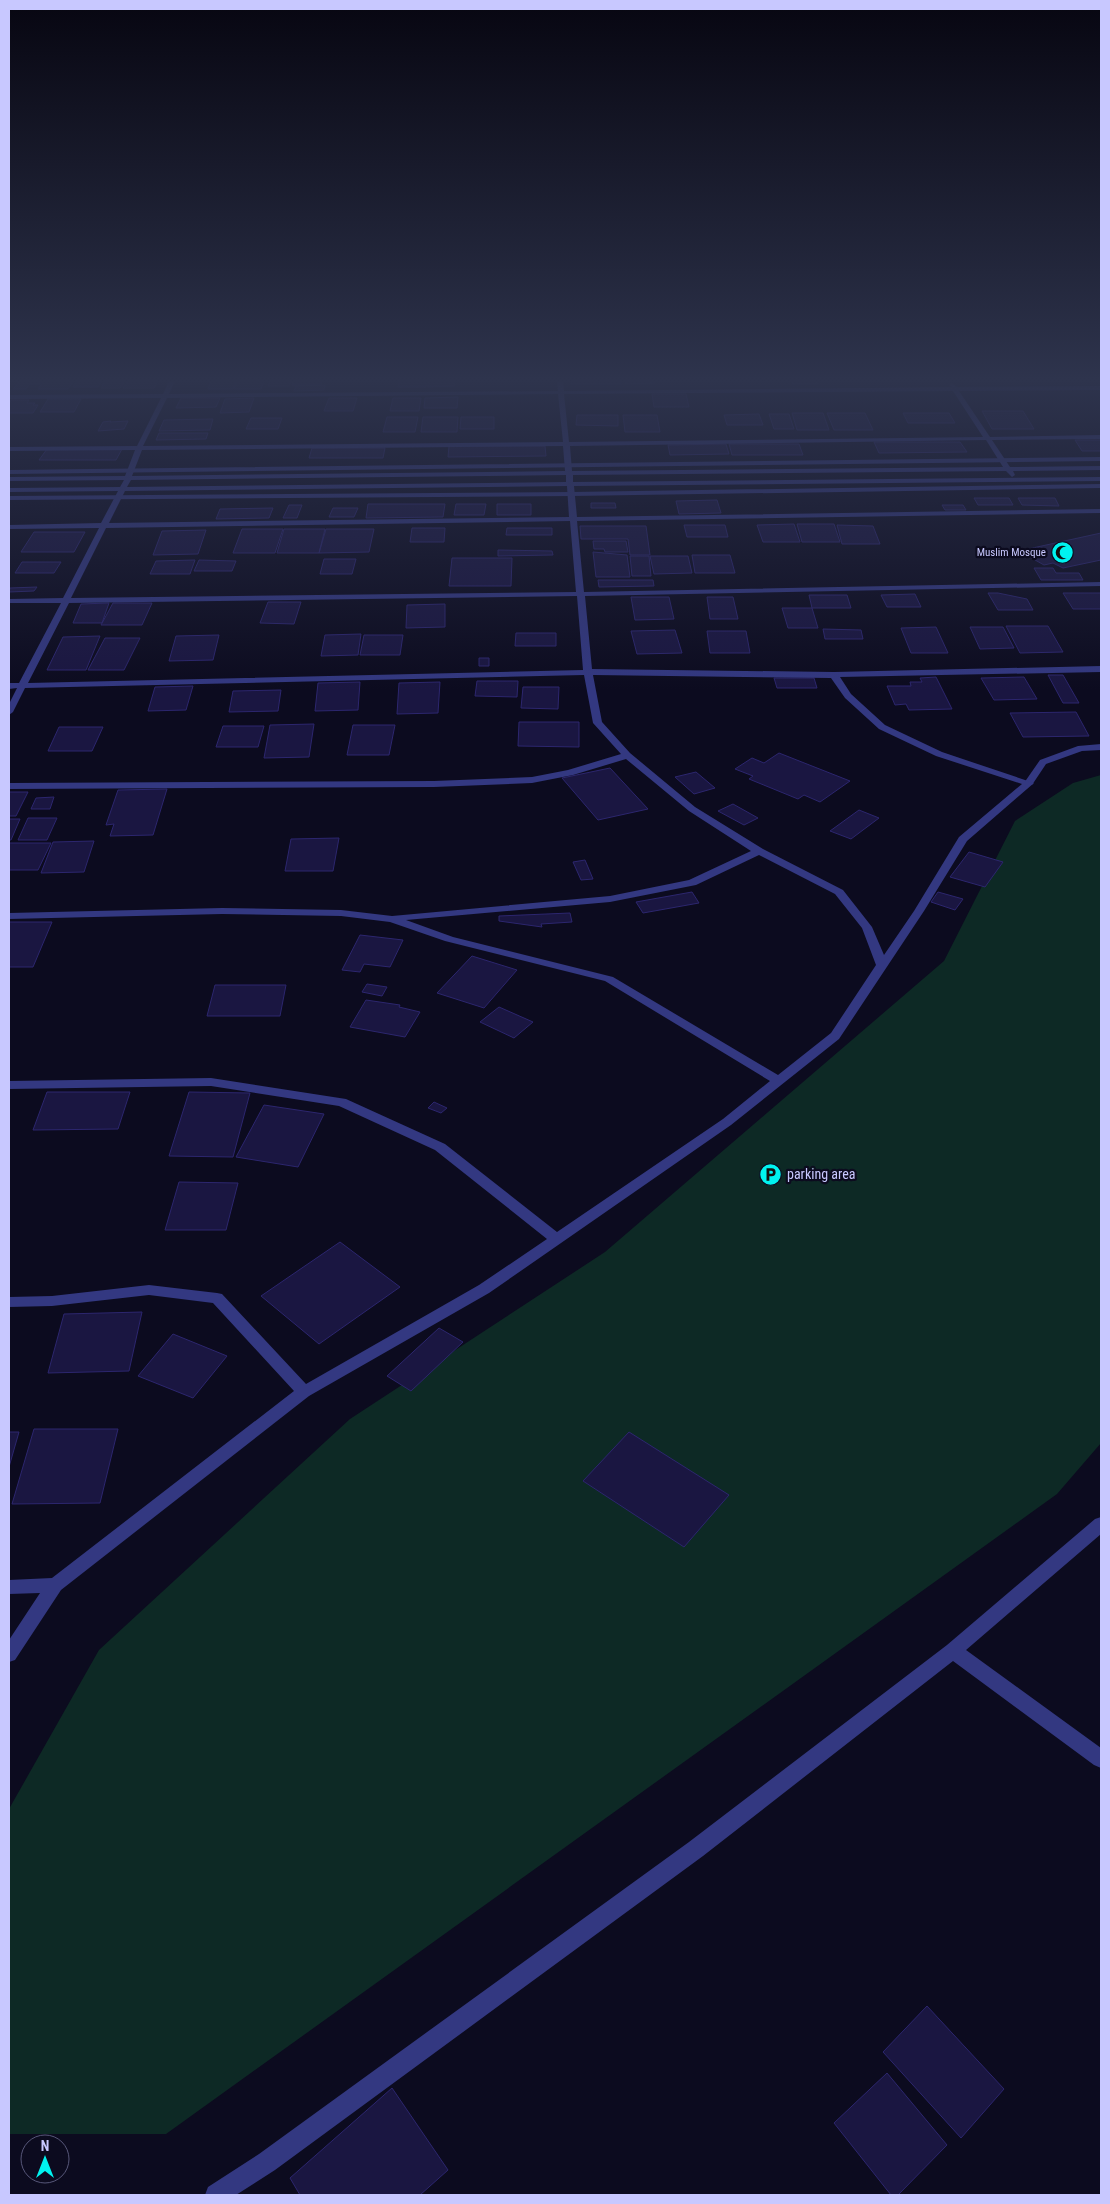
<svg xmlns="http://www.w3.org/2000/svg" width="1110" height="2204" viewBox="0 0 1110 2204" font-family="'Roboto Condensed',sans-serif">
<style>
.green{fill:#0d2925}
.building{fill:#1a1641;stroke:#2c266e}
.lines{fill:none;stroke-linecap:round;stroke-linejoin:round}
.lane{fill:#333881;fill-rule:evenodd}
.street{fill:#333881;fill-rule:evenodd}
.labels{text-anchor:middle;stroke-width:4.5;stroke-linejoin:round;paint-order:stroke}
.far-poi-label{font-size:11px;fill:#c8c8ff;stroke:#0c0b1f;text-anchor:end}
.poi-label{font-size:14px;fill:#c8c8ff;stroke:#0c0b1f;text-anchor:start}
</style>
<rect width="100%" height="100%" fill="#0c0b1f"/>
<path class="green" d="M1101,775V1443L1057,1494L166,2134H9V1809L99,1650L350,1419L605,1252L944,961L1015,821L1073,783Z"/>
<path class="building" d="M20,381H42L40,384H30L26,389H13Z
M44,381H74L68,389H38Z
M77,381H102L98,387H73Z
M105,381H125L120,388H101Z
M128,381H158L154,388H123Z
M211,381H236L233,389H208Z
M237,381H264L261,389H234Z
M270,381H291L289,386H268Z
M293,381H322L321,385H292Z
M399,381H426V387H398Z
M428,381H455L454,386L428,387Z
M571,381H597V384H572Z
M599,381H620L621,384H600Z
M625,381H654V383L626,384Z
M791,381H816L818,384H793Z
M325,385L324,390L294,391L296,386Z
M652,394H686L689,407H654Z
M458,397L457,408H424L425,398Z
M181,398H220L216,407L176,408Z
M254,398L249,412L220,413L225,399Z
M329,398H357L353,411H324Z
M393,398H421L419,411H390Z
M48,399H81L74,412H40Z
M11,400H29L27,403H35L33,405H38L33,413H9V404Z
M982,411H1023L1034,429H992Z
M792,413H823L829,430H797Z
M827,413H865L873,430H834Z
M903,413H949L955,423H908Z
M759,414L763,425H727L724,415Z
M769,414H789L794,429H774Z
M577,415H618V426L576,425Z
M623,415H657L660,432H625Z
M387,417H418L415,432H383Z
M423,417H458L457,432H421Z
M461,417H494V429H460Z
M251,418H282L278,429H246Z
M213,419L210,430L159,431L164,420Z
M111,421L110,422L128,421L124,429L98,431L103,422Z
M159,433H208L206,439L156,440Z
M1075,440H1101V451H1082Z
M874,442H960L967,452L879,453Z
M726,444L729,454L670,455L668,445Z
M729,444H799L803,455H732Z
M449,446H545L546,456L448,457Z
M312,448H385L383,458H309Z
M47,449H122L116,460H39Z
M974,498H1009L1013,505H978Z
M1018,498H1055L1059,506L1022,505Z
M717,500L721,513L679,514L676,501Z
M591,503H615L616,508H591Z
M368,504H445L443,517L366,518Z
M456,504H486L484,515H454Z
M497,504H531V515H497Z
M289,505H302L297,518H283Z
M942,505H963L966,510H945Z
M273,508L269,518L216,519L220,509Z
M333,508H358L354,517H329Z
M794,524L800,542H763L757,525Z
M797,524H834L840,542H802Z
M684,525H725L728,537H687Z
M837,525L873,526L880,544H842Z
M580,526H646L650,555H630L628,539H581Z
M412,528H445L444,542H410Z
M507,528H552V535H506Z
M242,529H283L275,553H233Z
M284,529H325L319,553H277Z
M326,529H374L369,552L319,553Z
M206,530L198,554L153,555L162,531Z
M34,532H85L74,552H21Z
M1101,533V560L1063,568L1053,563L1044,565L1028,556L1036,554L1028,549Z
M593,541H626L628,552H605L604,549H594Z
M498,550L552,551L553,555L498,556Z
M593,552L627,555L630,577H596Z
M692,555H730L735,573H695Z
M630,556H649L651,576H632Z
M650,556H688L692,573L654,574Z
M452,558H512L511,586H449Z
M324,559H356L352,574H320Z
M195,560L190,574H150L156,561Z
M199,560L236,561L232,571H194Z
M22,562H61L54,573H15Z
M1034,568H1053L1056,573H1079L1083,580H1041Z
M598,580H653L654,586L599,587Z
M37,587L34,591L9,592L10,588Z
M988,593H998L1027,599L1033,610H998Z
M1063,593H1101V609H1073Z
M915,594L921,607H887L881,595Z
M809,595H847L851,608H812Z
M631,597H669L674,619L635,620Z
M707,597H733L738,619H710Z
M268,602H301L294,624L260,623Z
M109,603L102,623H73L81,604Z
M113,603H152L142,625H101Z
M445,604V627L406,628L407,605Z
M782,608H812L818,628H788Z
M1006,626H1048L1063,652L1020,653Z
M936,627L948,653H911L901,628Z
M970,627H1003L1014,648L980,649Z
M823,629L861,630L863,639H825Z
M675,630L682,653L637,654L631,631Z
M707,631H746L750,653H710Z
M516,633H556V646H515Z
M361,634L358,655L321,656L325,635Z
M219,635L213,660L169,661L176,636Z
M364,635H403L400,655H360Z
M100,636L86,670H47L63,637Z
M105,638H140L124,670H88Z
M479,658H489V666H479Z
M1048,675H1063L1079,703H1063Z
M936,677L952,709L909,710L906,704L895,705L887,686H911L910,682H922L920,678Z
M1024,677L1037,699L994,700L981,678Z
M774,678H814L817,688H777Z
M477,681H518L517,697L475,696Z
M360,682L358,710L315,711L318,683Z
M440,682L438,713L397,714L399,683Z
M193,686L186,710L148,711L155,687Z
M523,687H559L558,709L521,708Z
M281,690L278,711L229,712L233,691Z
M1076,712L1089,736L1023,737L1010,713Z
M519,722H579V747L518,746Z
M314,724L309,757L264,758L270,725Z
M353,725H395L389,755H347Z
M223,726H264L258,747H216Z
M59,727H103L92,751H48Z
M779,753L850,781L820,802L804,795L798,799L749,779L753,776L735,769L752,758L764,763Z
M610,768L648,809L598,820L562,778Z
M696,772L715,788L694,794L675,777Z
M167,789L153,835L110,836L114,824L106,825L118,790Z
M9,792H28L16,816H9Z
M54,797L50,809H31L36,798Z
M733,804L758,818L744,825L718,811Z
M859,810L879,818L851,839L830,831Z
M28,818H57L47,840H18Z
M9,819H20L11,840H9Z
M339,838L333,871H285L291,839Z
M94,841L84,872L41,873L53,842Z
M9,843H51L38,870H9Z
M969,852L1003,862L985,887L950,877Z
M585,860L593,879L581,880L573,862Z
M692,892L699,903L643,913L636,902Z
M938,892L963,899L955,910L931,902Z
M570,913L572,922L541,924L542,927L499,921V916Z
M9,922H52L33,967H9Z
M360,935L403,940L390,967L364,964L360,972L342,970Z
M472,956L517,970L484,1008L437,993Z
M367,984L387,987L382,996L362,992Z
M215,985H286L280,1016H207Z
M366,1000L400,1005L399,1007L420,1012L405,1037L350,1027Z
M499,1007L533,1022L514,1038L480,1022Z
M47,1092H130L118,1129L33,1130Z
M189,1092L250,1093L233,1157L169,1156Z
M434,1102L447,1108L441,1113L428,1108Z
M264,1105L324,1114L298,1167L236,1157Z
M179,1182L238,1183L226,1230H165Z
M340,1242L400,1287L319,1344L261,1296Z
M142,1312L129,1371L48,1373L64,1314Z
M439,1328L463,1342L411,1391L387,1376Z
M173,1334L227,1356L193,1398L138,1376Z
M34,1429H118L100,1503L12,1504Z
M9,1432H19L9,1467Z
M629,1432L729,1495L684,1547L583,1481Z
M927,2006L1004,2089L961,2138L883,2052Z
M887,2073L947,2145L898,2195H891L834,2123Z
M392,2088L448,2170L420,2195H300L290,2178Z"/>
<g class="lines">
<path class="lane" d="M1101,457V461L9,474V470Z
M1101,484V488L572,496L9,500V496L572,492Z
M1101,744V750L1082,751L1046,764L1032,785H1026L1024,783L1040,760L1078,746Z"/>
<path class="street" d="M169,381H175L169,394L558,391L557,381H563L564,391L951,387L949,385L952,383L957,387L1101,386V390L959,391L990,437L1101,435V439L992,440L1010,467L1101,466V470L1013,471L1015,475L1012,477L1006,471L573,475V482L1101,477V481L574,486L577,517L1101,509V513L577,521L584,592L1101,582V586L585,596L592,669L834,672L1101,666V672L840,677L851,694L885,725L942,752L1034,783L967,841L924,911L839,1039L731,1125L489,1293L309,1396L61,1590L15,1660L9,1662V1640L40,1593L9,1594V1580L52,1578L294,1391L213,1303L149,1295L52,1306L9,1307V1297L52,1296L149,1285L217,1293L222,1294L306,1384L479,1285L547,1239L435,1150L339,1106L211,1086L9,1089V1081L211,1078L346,1099L445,1144L557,1232L723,1119L770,1081L605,981L445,941L390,922L341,916L222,914L9,919V913L222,908L341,910L392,916L610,896L689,880L751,851L689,811L626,759L573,775L532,783L434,787L9,789V783L434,781L532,777L568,770L621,754L593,723L584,675L25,688L13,712L9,715V704L17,688L9,689V683H19L61,603H9V599L63,598L99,528L9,529V525L101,523L118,491L9,492V488L120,487L124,480L9,481V477L125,476L135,450L9,451V447L137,446L161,398L9,399V395L163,394ZM953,391L983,437L569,442L564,394ZM558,394L563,442L143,446L167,398ZM986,440L1003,467L572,471L570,446ZM563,446L565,471L132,476L142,450ZM566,475V482L127,487L131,480ZM567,486L569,517L109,523L125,491ZM570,521L576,592L71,598L106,528ZM577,596L583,670L28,683L69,603ZM593,675L831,678L845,698L879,729L936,756L1022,784L959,837L914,911L884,955L872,927L843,890L763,849L695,807L630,753L602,722ZM759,855L835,894L862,928L876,965L831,1033L778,1075L613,977L453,937L406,920L610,902L696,885Z
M1101,1517V1534L966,1650L1101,1748V1768L1094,1765L953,1661L703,1856L275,2170L236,2195H205L208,2187L259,2154L689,1842L947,1645L1095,1519Z"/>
</g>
<linearGradient id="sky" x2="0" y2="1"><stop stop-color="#070611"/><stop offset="0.55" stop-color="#2e344d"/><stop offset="1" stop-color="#2e344d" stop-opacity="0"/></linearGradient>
<rect width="1110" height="690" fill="url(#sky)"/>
<defs>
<symbol id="mosque-disc" viewBox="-11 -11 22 22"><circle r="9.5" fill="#00f3f0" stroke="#0c0b1f"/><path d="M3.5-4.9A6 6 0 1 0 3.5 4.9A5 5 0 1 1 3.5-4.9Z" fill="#111"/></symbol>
<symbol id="parking-disc" viewBox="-11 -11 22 22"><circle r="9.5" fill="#00f3f0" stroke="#0c0b1f"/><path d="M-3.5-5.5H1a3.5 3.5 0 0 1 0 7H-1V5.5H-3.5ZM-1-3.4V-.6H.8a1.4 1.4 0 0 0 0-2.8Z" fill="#111"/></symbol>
</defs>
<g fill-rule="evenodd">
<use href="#mosque-disc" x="1050" y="540" width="25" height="25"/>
<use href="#parking-disc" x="758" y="1162" width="25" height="25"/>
</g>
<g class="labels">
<g class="far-poi-label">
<text x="1046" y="556">Muslim Mosque</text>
</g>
<g class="poi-label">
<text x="787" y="1179">parking area</text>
</g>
</g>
<rect width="1110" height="2204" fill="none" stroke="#c8c8ff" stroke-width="20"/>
<g transform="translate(45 2159)"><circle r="24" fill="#0c0b1f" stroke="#575779"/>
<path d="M0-4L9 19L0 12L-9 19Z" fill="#00f3f0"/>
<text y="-8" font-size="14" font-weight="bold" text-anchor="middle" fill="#c8c8ff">N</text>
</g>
</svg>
